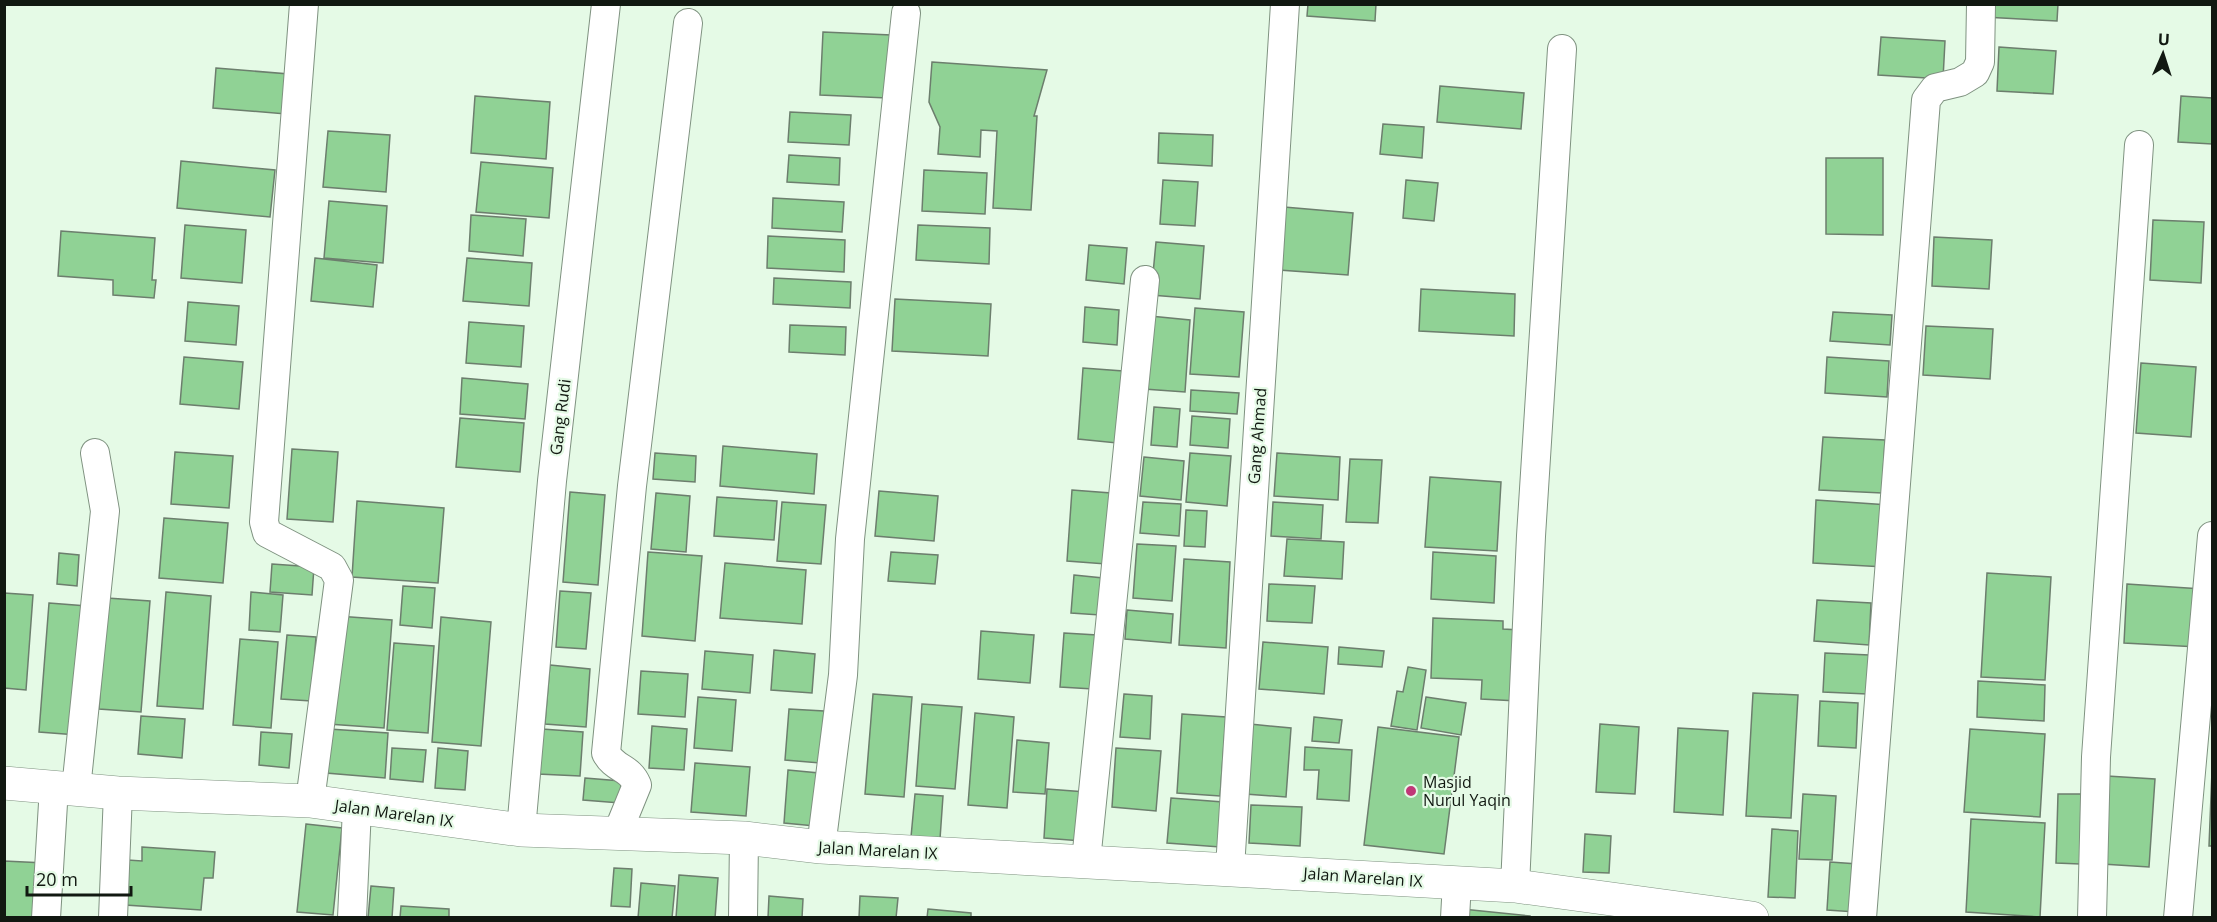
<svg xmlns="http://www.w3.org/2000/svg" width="2217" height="922" viewBox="0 0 2217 922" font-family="'Open Sans',sans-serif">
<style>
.building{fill:#90d295;stroke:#6c7e6d;stroke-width:1.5}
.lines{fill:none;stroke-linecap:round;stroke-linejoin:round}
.street-casing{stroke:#7f9280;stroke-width:30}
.secondary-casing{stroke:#7f9280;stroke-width:34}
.street{stroke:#fff;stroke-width:28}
.secondary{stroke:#fff;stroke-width:33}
.poi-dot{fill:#c03877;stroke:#e5fae6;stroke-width:2}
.labels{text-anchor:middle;stroke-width:4.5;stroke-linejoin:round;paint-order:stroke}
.street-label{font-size:16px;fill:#111811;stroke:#e5fae6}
.poi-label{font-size:16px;fill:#111811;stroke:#e5fae6;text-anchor:start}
</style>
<rect width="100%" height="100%" fill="#e5fae6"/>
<path class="building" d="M1308,4H1376L1375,21L1307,16Z
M1984,4H2058L2057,21L1984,17Z
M823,32L891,35L887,98L820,95Z
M1881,37L1945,41L1943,79L1878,75Z
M1999,47L2056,51L2053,94L1997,91Z
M932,62L1047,70L1034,116H1037L1031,210L993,208L997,131L981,130L980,157L938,154L940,127L929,102Z
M216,68L289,74L286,114L213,108Z
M1440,86L1524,93L1521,129L1437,122Z
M475,96L550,102L546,159L471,153Z
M2181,96L2212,98V144L2178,142Z
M790,112L851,115L849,145L788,142Z
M1383,124L1424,127L1422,158L1380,154Z
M328,131L390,135L386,192L323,187Z
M1159,133L1213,135L1212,166L1158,163Z
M789,155L840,158L839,185L787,182Z
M1826,158H1883V235L1826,234Z
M181,161L275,170L270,217L177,208Z
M481,162L553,168L549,218L476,212Z
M924,170L987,173L985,214L922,211Z
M1163,180L1198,182L1195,226L1160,224Z
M1406,180L1438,183L1434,221L1403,218Z
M773,198L844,202L842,232L772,228Z
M329,201L387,206L383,263L324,258Z
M1284,207L1353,213L1348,275L1279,270Z
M471,215L526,219L523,256L469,251Z
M2153,220L2204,222L2201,283L2150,280Z
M185,225L246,230L242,283L181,278Z
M918,225L990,228L989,264L916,260Z
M61,231L155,238L152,280H156L154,298L113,295V280L58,276Z
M768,236L845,240L844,272L767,268Z
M1934,237L1992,240L1989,289L1932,286Z
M1156,242L1204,246L1200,299L1151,295Z
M1089,245L1127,248L1124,284L1086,280Z
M315,258L377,265L373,307L311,301Z
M467,258L532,263L529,306L463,301Z
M774,278L851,282L850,308L773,304Z
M1421,289L1515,294L1514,336L1419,331Z
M895,299L991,304L988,356L892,351Z
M188,302L239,306L236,345L185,341Z
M1085,307L1119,310L1117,345L1083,342Z
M1195,308L1244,312L1239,377L1190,374Z
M1833,312L1892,315L1890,345L1830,341Z
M1150,316L1190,320L1185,392L1144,389Z
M469,322L524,326L521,367L466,363Z
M790,325L846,327L845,355L789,352Z
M1926,326L1993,329L1990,379L1923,375Z
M184,357L243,362L239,409L180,404Z
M1827,357L1889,361L1887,397L1825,393Z
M2141,363L2196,367L2191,437L2136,433Z
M1083,368L1123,371L1117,443L1078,439Z
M462,378L528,384L525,419L460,414Z
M1191,390L1239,393L1237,414L1190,411Z
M1154,407L1180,409L1177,447L1151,445Z
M1192,416L1230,419L1228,448L1190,445Z
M460,418L524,423L520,472L456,467Z
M1823,437L1885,440L1882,493L1819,490Z
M723,446L817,454L814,494L720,486Z
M292,449L338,452L333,522L287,519Z
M175,452L233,456L229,508L171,504Z
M655,453L696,456L695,482L653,479Z
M1190,453L1231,456L1227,506L1186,502Z
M1277,453L1340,457L1338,500L1274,496Z
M1144,457L1184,461L1181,500L1140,496Z
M1350,459L1382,460L1378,523L1346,522Z
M1430,477L1501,482L1497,551L1425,547Z
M1072,490L1111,493L1106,564L1067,561Z
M879,491L938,496L934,541L875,536Z
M570,492L605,495L598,585L563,582Z
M656,493L690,496L686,552L651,549Z
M717,497L777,501L774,540L714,536Z
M1816,500L1889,505L1885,567L1813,563Z
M357,501L444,508L438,583L352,577Z
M782,502L826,505L821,564L777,561Z
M1143,502L1181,504L1179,536L1140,533Z
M1273,502L1323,505L1321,539L1271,536Z
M1186,510L1207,511L1205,547L1184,546Z
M164,518L228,523L223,583L159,578Z
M1287,539L1344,542L1342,579L1284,576Z
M1137,544L1176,546L1172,601L1133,598Z
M648,552L702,556L695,641L642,636Z
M891,552L938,555L935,584L888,581Z
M1433,552L1496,556L1494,603L1431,599Z
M59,553L79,555L77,586L57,584Z
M1184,559L1230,562L1226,648L1179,645Z
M725,563L806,570L802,624L720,618Z
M272,564L314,567L312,595L270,592Z
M1987,573L2051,577L2045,680L1981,677Z
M1074,575L1103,578L1100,615L1071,613Z
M1269,584L1315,586L1312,623L1267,621Z
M2127,584L2202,589L2198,647L2124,643Z
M403,586L435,588L432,628L400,625Z
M560,591L591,593L586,649L556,647Z
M166,592L211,596L203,709L157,706Z
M251,592L283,595L280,632L249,630Z
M4,593L33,595L26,690L4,688Z
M107,598L150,601L141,712L99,709Z
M1817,600L1871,603L1869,645L1814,641Z
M49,603L87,606L77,735L39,732Z
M1127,610L1173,614L1171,643L1125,639Z
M337,616L392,620L384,728L328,724Z
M441,617L491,622L481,746L432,742Z
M1433,618L1503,621V629L1520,630L1517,701L1481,699L1482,680L1431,678Z
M981,631L1034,635L1030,683L978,679Z
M1064,633L1097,635L1093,689L1060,687Z
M287,635L316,637L311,701L281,699Z
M240,639L278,642L271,728L233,725Z
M1263,642L1328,647L1324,694L1259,689Z
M394,643L434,646L428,733L387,730Z
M1339,647L1384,651L1382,667L1338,664Z
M774,650L815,654L812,693L771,690Z
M705,651L753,655L750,693L702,689Z
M1825,653L1869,655L1867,694L1823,692Z
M550,665L590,669L586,727L545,724Z
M1408,667L1426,670L1417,730L1391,726L1397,691L1403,692Z
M641,671L688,674L685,717L638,714Z
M1978,681L2045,685L2044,721L1977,717Z
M1753,693L1798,695L1791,818L1746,816Z
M873,694L912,697L904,797L865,794Z
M1124,694L1152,696L1150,739L1120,737Z
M698,697L736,700L732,751L694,748Z
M1426,697L1466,703L1461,735L1421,728Z
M1820,701L1858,703L1856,748L1818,746Z
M922,704L962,707L955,789L916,786Z
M789,709L824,711L820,763L785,760Z
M975,713L1014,717L1007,808L968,805Z
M1182,714L1226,717L1220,796L1177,793Z
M141,716L185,719L182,758L138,754Z
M1314,717L1342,720L1339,743L1312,741Z
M1250,724L1291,728L1286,797L1245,794Z
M1600,724L1639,727L1635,794L1596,792Z
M652,726L687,729L684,770L649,768Z
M1378,727L1459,737L1444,854L1364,845Z
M1678,728L1728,731L1723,815L1674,812Z
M329,729L388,733L385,778L326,773Z
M542,729L583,732L580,776L538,774Z
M1970,729L2045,734L2040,817L1964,812Z
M261,732L292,734L289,768L259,765Z
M1017,740L1049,743L1045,794L1013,792Z
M1305,747L1352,750L1349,801L1317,799L1319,770H1304Z
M392,748L426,750L423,782L390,779Z
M438,748L468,751L465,790L435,788Z
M1116,748L1161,751L1156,811L1112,807Z
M695,763L750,767L746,816L691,812Z
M788,770L819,773L815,826L784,823Z
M2212,771V846H2209Z
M2107,776L2155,779L2149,867L2102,864Z
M585,778L621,781L620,803L583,800Z
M1047,789L1086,792L1082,841L1044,838Z
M915,794L943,796L940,839L911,837Z
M1803,794L1836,796L1832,860L1799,859Z
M2058,794H2081L2080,864L2056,863Z
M1171,798L1223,802L1220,847L1167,843Z
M1251,805L1302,807L1300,846L1249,843Z
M1971,819L2045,823L2040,917L1966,912Z
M306,824L342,828L333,915L297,912Z
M1772,829L1798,831L1795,898L1768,897Z
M1585,834L1611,836L1609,873L1583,872Z
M142,847L215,852L213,878H204L201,910L125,905L128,860L142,861Z
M4,861L45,863L41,918H4Z
M1830,862L1858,864L1856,912L1827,910Z
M614,868L632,869L630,907L611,906Z
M679,875L718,878L715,918H676Z
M641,883L675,886L672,918H638Z
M371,886L394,888L392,918H368Z
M769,896L803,899L802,918H768Z
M860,896L898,898L896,918H859Z
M401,906L449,909V918H400Z
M928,909L971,913V918H927Z
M1462,909L1530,916V918H1461Z"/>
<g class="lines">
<defs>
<path id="street" d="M304,4L264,522L267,533L332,567L339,580L310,801
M76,789L105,511L95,453
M521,830L552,481L606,4
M617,834L637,785C629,766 615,770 606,753L632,486L688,23
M821,847L843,675L850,539L906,13
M1086,861L1145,280
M1230,868L1285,4
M1515,886L1531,536L1562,49
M46,918L54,787
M113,918L118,793
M352,918L357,808
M743,918L744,838
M1455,918L1457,882
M1862,918L1926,100L1935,88L1960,82L1975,73L1980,62L1981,4
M2092,918L2096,757L2139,145
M2178,918L2212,536"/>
<path id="secondary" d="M4,783L118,793L310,801L521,830L744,838L821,847L1515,886L1752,918"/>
</defs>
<use href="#street" class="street-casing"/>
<use href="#secondary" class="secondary-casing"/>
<use href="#street" class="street"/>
<use href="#secondary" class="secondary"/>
</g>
<circle class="poi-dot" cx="1411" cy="791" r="6"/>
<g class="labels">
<g class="street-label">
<text transform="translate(560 417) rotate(-83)" y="6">Gang Rudi</text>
<text transform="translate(1257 436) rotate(-86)" y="6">Gang Ahmad</text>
<text transform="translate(394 813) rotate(8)" y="6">Jalan Marelan IX</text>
<text transform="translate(878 850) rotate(3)" y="6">Jalan Marelan IX</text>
<text transform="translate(1363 877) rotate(4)" y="6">Jalan Marelan IX</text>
</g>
<g class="poi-label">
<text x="1423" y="788">Masjid<tspan x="1423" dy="18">Nurul Yaqin</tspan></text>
</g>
</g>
<rect width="2217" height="922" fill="none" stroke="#111811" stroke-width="12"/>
<g transform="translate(2163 54) rotate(3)" stroke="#e5fae6" stroke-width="4.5" paint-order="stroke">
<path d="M0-4.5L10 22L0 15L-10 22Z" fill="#111811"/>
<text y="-9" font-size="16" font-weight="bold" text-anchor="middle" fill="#111811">U</text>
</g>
<path d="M27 886v9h104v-9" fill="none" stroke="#111811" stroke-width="3"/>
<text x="36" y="886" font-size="18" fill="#111811" stroke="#e5fae6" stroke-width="4.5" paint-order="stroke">20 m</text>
</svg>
